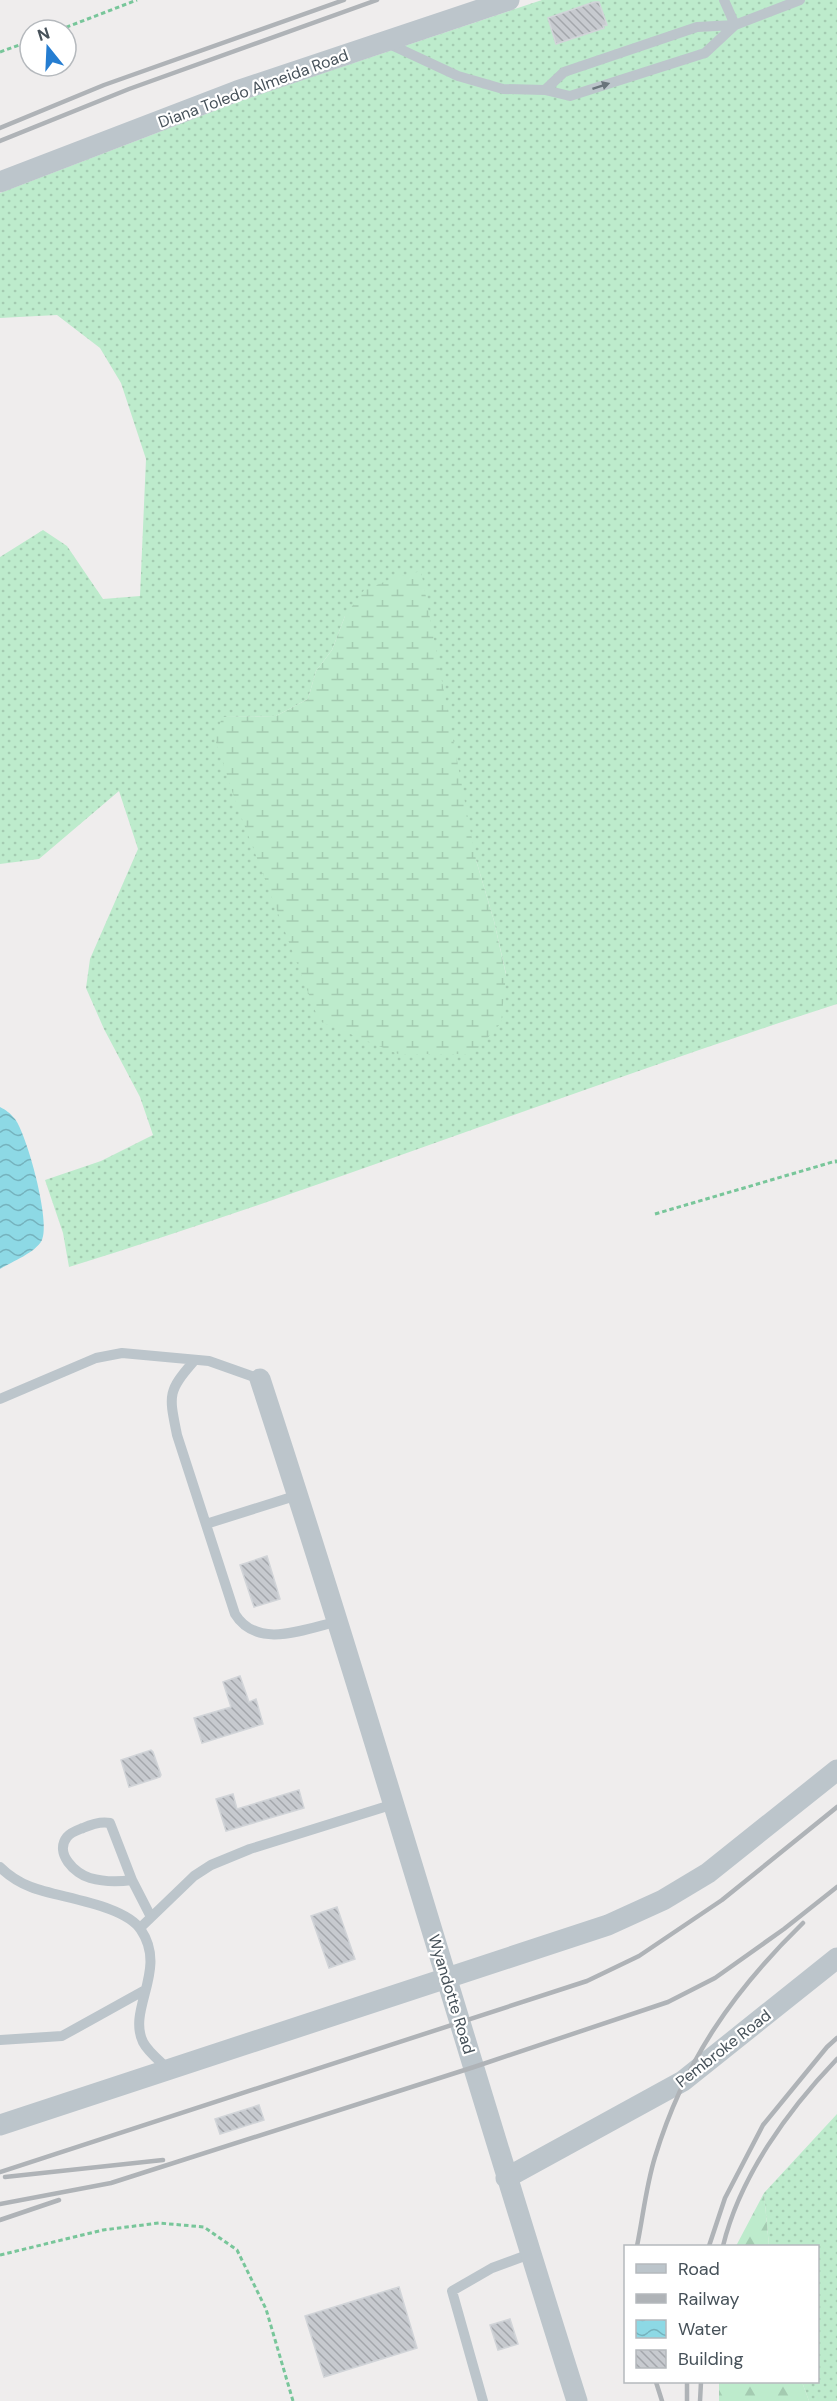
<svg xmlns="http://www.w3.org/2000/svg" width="837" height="2401" viewBox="0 0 837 2401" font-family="'DM Sans',sans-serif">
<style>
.grass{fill:url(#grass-dots);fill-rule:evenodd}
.forest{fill:url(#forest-firs)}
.wetland{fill:url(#wetland-marsh)}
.water{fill:url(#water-waves)}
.building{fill:url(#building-back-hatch);stroke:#d1d4d8;stroke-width:1.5}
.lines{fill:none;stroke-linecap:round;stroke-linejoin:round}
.path{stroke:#78c69a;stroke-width:3;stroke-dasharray:4.5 3;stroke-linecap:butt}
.service{stroke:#bcc5cb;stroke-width:10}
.minor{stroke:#bcc5cb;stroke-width:21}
.rail{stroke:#afb3b7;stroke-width:4.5}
.oneway{fill:#69747b}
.labels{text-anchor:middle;stroke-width:4.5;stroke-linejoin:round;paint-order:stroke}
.street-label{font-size:16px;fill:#465159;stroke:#fff}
</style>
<defs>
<pattern id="grass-dots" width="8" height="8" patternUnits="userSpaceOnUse" patternTransform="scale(1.5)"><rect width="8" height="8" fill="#bdebcc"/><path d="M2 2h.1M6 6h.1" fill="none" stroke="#a4cbb1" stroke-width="1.8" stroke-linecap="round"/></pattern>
<pattern id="forest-firs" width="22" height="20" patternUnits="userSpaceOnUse" patternTransform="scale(1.5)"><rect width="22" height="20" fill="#bdebcc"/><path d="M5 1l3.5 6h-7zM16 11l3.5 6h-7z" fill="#a4cbb1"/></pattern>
<pattern id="wetland-marsh" width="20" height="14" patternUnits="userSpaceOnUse" patternTransform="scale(1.5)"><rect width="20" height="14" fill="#bdebcc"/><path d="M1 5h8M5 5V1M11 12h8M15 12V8" fill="none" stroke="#a4cbb1"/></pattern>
<pattern id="water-waves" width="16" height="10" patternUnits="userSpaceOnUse" patternTransform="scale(1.5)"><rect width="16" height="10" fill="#8dd9e5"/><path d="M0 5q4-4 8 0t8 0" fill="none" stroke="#75b2bd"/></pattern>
<pattern id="building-back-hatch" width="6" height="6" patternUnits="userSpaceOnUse" patternTransform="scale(1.5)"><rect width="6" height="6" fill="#c7cacf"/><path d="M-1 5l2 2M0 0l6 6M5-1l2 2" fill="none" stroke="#a3a6ab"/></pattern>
</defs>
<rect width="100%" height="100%" fill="#efeded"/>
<path class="grass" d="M542,0H837V1004C579,1087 327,1187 69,1267L63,1233L45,1180L101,1161L153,1135L140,1097L104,1029L86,988L90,959L138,849L119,791L39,859L0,864V557L43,530L67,546L103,599L140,596L146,459L121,383L100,348L57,315L0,318V193L240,101ZM345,616L476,860L494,921L506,974L223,717L276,716L308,699L316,671L332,650Z
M837,2114V2401H809L802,2382H818V2246H769L764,2193Z"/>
<path class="forest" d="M764,2193L769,2246H736Z
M719,2382H802L809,2401H719Z"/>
<path class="wetland" d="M421,571L476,860L494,921L506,975L501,1023L473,1054H398L319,1021L237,806L215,739L222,717L276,716L308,699L316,671L332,650L345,616L364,590L394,578Z"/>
<path class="water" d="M0,1107C6,1110 10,1113 15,1119C27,1135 51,1222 42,1240C35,1253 13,1261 0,1269Z"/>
<path class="building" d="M594,2H599L607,25L603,26L604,28L556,44L548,18Z
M267,1556L280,1599L254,1607L240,1565Z
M240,1676L249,1702L256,1699L263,1724L202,1743L194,1718L231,1707L223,1682Z
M151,1750L153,1752L161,1775L160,1777L129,1787L121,1760Z
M299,1790L304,1808L226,1831L216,1799L233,1794L237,1809Z
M337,1907L355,1959L329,1968L311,1916Z
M259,2105L264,2120L220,2134L215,2119Z
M399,2287L417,2348L324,2377L305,2316Z
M510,2319L518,2344L498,2350L490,2325Z"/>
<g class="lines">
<path class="path" d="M59,30L137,0
M0,52L30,41
M655,1214L836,1161L837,1163
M0,2255L103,2230L159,2223L204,2227L237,2250L266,2309L293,2401"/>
<path class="service" d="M724,0L735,25L800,0
M387,43L458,76L503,89L545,90L564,72L697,27L735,25
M545,90L570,96L705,53L735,25
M194,1361C167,1392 169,1395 177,1435L235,1614C257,1650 305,1629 339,1621
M0,1399L96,1358L122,1353L209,1361L260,1379
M206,1524L298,1495
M0,1867C9,1876 18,1882 31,1887C59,1898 124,1904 141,1930C168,1970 127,2009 143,2042C148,2052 160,2061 168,2069
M132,1880C118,1882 104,1882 90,1878C75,1874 54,1853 67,1837C71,1832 78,1830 83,1828C92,1824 101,1821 110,1823L132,1880L151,1917
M140,1928L194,1876L211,1865L250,1849L394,1804
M0,2040L62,2036L145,1990
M483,2401L452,2291L492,2268L530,2254"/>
<path class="minor" d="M0,182L237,91L509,0
M260,1379C371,1718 469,2061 577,2401
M0,2125L608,1925L663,1900L708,1873L837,1770
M506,2178L683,2081L837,1958"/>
<path class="rail" d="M0,128L104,85L344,0
M0,141L129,89L377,0
M0,2172L587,1981L639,1956L722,1900L837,1807
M5,2177L163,2160
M0,2204L111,2183L474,2067L668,2002L715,1978L784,1929L837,1887
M0,2220L59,2200
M637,2246C643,2217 646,2186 655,2157C684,2062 732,1992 803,1923
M709,2246L725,2198L763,2125L827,2047L837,2038
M723,2246C740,2176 788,2110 837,2059
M656,2382L662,2401
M687,2382V2401
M700,2401L701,2382"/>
</g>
<defs><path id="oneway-solid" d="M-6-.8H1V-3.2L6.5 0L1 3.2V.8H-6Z" transform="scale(1.5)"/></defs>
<use class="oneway" href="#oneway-solid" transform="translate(601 86) rotate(-18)"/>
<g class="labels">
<g class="street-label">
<text transform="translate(253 88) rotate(-20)" y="6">Diana Toledo Almeida Road</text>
<text transform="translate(452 1994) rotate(73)" y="6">Wyandotte Road</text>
<text transform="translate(723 2048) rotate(-38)" y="6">Pembroke Road</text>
</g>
</g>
<rect x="624" y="2245" width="195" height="138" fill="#ffffff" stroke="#b5b9bd" stroke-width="1.5"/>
<rect x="636" y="2264" width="30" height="9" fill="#bcc5cb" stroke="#b5b9bd" stroke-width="1.5"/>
<text x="678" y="2275" font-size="18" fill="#465159">Road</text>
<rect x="636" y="2294" width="30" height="9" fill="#afb3b7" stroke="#b5b9bd" stroke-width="1.5"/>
<text x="678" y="2305" font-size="18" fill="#465159">Railway</text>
<rect x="636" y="2320" width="30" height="18" fill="url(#water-waves)" stroke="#b5b9bd" stroke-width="1.5"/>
<text x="678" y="2335" font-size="18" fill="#465159">Water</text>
<rect x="636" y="2350" width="30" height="18" fill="url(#building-back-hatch)" stroke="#b5b9bd" stroke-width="1.5"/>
<text x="678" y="2365" font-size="18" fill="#465159">Building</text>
<g transform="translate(48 48) rotate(342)"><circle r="28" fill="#ffffff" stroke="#b5b9bd" stroke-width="1.5"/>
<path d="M0-4.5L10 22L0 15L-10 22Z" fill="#257dd1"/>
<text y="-9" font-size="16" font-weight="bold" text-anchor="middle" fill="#465159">N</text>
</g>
</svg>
